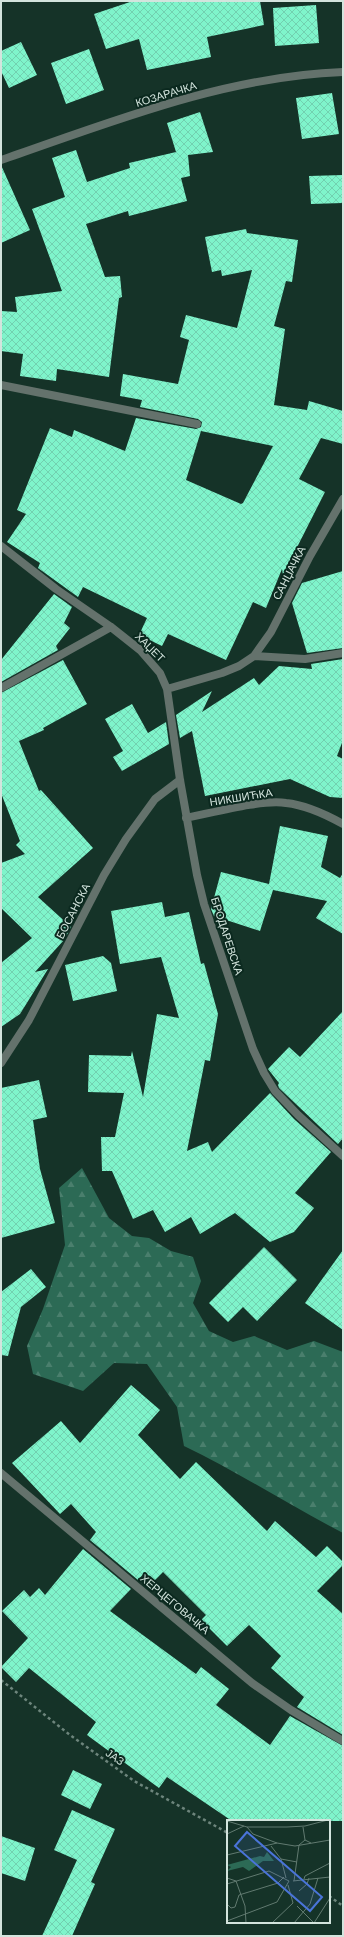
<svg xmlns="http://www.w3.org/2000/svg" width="344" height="1937" viewBox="0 0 344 1937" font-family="'Work Sans',sans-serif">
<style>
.forest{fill:url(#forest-firs)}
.building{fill:url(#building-cross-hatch);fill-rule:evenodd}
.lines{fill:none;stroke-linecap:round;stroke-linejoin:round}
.path{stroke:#6d857c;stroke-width:2.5;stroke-dasharray:3 3;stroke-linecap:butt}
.minor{stroke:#64726c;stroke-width:8}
.tertiary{stroke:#64726c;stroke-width:8}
.labels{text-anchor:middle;stroke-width:4;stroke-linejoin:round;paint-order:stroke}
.street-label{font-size:11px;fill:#d3e4dd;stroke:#0b291f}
.inset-road{fill:none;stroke:#617a70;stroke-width:1}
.view{fill:#4a74d9;fill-opacity:0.15;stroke:#4a74d9;stroke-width:2}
.inset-edge{fill:none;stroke:#d3e4dd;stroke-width:2}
</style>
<defs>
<pattern id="forest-firs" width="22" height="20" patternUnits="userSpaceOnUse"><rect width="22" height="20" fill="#2c6a55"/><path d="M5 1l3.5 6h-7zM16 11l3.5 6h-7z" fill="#4a7f6d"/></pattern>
<pattern id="building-cross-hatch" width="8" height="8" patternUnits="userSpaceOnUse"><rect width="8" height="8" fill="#7ff4cb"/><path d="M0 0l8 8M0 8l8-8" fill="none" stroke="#72d1b0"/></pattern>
</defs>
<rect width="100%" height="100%" fill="#153328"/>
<path class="forest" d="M82,1168L109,1218L132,1236L149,1238L171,1251L193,1257L201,1281L193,1303L209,1331L233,1342L254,1336L287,1350L314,1341L343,1352V1533C289,1505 238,1472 184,1446L177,1407L147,1364L114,1363L83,1391L33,1374L27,1346L43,1309L65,1245L59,1188Z"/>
<path class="building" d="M133,1H260L264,25L207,37L211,57L147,70L139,39L106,49L94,14Z
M316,5L319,43L275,46L273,8Z
M21,42L37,75L9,88L1,71V51Z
M89,49L104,90L66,104L51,63Z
M332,93L339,134L302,139L296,98Z
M200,112L213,152L188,155L190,176L181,178L187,201L129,216L128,211L86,224L105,277L120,276L122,297L119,298L109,377L57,369L56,381L20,376L23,354L1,351V311L17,312L15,297L62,291L32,209L65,197L52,158L76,150L87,182L130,168L129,163L176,152L167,123Z
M1,165L30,230L1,243Z
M343,175V203L311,204L309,176Z
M246,229L247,233L298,240L292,282L286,281L274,326L285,329L274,405L307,410L309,401L343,411V444L321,438L299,479L325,492L283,575L282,569L266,608L253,602L226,660L168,634L162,646L139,635L147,618L83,587L78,597L38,568L40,563L7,542L26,514L17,510L50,428L72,437L74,430L125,451L136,418L196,429L201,427L202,422L198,419L140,407L142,400L120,396L123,374L178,384L189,340L180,337L186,315L237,328L252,270L222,276L221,270L212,272L205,237ZM201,431L273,446L243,503L241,504L186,480Z
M343,571V648L307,653L292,603L302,583Z
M54,594L72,607L64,623L70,628L56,646L58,650L1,682V660Z
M343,659V740L337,756L343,759V798L330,797L290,779L205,796L192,731L180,738L176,715L212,691L202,712L254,678L259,685L279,666L312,669L311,664Z
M63,660L87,704L43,728L44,730L19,741L39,791L41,790L93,848L38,897L71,927L64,940L35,972L48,969L20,1014L1,1027V963L32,938L1,908V863L25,854L16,845L20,841L1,793V693Z
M132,704L148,733L166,722L169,744L122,771L113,757L123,751L105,719Z
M280,826L328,836L321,867L340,878L343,873V934L316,918L327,901L273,890L260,931L214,916L211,909L221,872L269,884Z
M162,902L165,917L189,912L201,964L204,963L218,1014L210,1061L205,1060L187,1151L208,1142L212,1152L270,1093L294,1119L331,1152L295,1193L314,1208L294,1232L270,1242L235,1213L200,1234L191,1217L165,1232L153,1210L133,1219L112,1171H102L101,1137H115L124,1093L88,1092L89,1055L131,1056L132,1051L143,1097L157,1014L179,1018L161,957L120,964L111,911Z
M103,956L111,963L117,991L73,1001L65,965Z
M343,1011V1138L338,1144L279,1088L278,1085L279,1083L268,1069L289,1047L300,1057Z
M39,1080L47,1117L33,1120L40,1169L55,1223L1,1238V1088Z
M264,1247L297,1280L257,1321L243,1307L228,1322L209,1303Z
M343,1250V1330L305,1303Z
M31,1269L46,1287L21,1307L8,1356L1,1355V1292Z
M131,1385L160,1410L138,1435L180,1479L196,1462L267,1531L275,1521L316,1557L327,1546L343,1562V1565L317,1591L343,1614V1735L297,1707L304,1697L271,1668L281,1656L249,1625L227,1646L201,1620L206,1615L163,1572L154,1581L145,1572L138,1580L90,1540L96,1532L71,1504L60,1514L12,1463L61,1421L80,1443Z
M83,1549L131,1589L110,1611L196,1674L201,1667L229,1689L216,1705L270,1745L290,1716L343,1746V1821H232L167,1777L159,1788L87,1735L96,1722L29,1668L16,1682L1,1667L28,1638L2,1611L24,1590L30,1597L39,1588L45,1595Z
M73,1770L102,1784L90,1809L61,1795Z
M72,1810L115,1829L91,1882L95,1884L72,1936H42L77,1860L54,1850Z
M1,1836L35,1848L25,1881L1,1873Z"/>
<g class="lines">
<path class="path" d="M1,1680L70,1735L134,1781L228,1833
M329,1896L343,1906"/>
<path class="minor" d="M1,160C111,122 226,76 343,72
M1,385L197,424
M1,546L56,589L111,627L140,650L160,673L167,689L180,780L197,875L204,904L253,1049L264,1073L275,1091L298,1115L343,1156
M254,656L271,632L310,556L343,499
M1,688L111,627
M167,689L222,673L239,666L254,656L305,659L343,653
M186,818C212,813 262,799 286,803C306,805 325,814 343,824
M1,1063L29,1020L104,875L126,839L155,799L180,780"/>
<path class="tertiary" d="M1,1473L252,1683L291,1710L343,1741"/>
</g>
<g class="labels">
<g class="street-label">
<text transform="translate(166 94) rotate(-17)" y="4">КОЗАРАЧКА</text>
<text transform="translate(289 573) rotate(-63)" y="4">САНЏАЧКА</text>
<text transform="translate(150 647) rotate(45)" y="4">ХАЏЕТ</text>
<text transform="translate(241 797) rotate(-9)" y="4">НИКШИЋКА</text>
<text transform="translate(73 911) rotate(-63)" y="4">БОСАНСКА</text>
<text transform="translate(227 936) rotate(72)" y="4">БРОДАРЕВСКА</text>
<text transform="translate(175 1604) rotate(40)" y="4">ХЕРЦЕГОВАЧКА</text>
<text transform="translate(115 1757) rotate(35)" y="4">ЈАЗ</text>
</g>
</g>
<g transform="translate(227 1820)">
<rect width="103" height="103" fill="#153328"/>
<path d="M40,32L47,41H36L22,51L16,47L0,51L4,47L0,45L33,36L37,37Z" fill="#2c6a55"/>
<path class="inset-road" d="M0,1L20,7H60L78,6L101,0M20,7L26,14L50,23L68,26L103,20M76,7L78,20L84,23M0,14L17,6M44,26L54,39L59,58M0,35L50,23M54,39L70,42M0,58L9,61L18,86L19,103M77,59L78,56L103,43M66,61L103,57M67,61L72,25L78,20M0,64L42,51L62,61M72,71L80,64L82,58M12,75L51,63L57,57M0,84L4,88L8,87L12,75M70,86L87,103M0,101L50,82L62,61M45,103L66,83L61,65M67,103L83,84L91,58M87,103L103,78"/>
<path class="view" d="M20,12L95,77L83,91L8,26Z"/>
<rect width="103" height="103" class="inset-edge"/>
</g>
<rect width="344" height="1937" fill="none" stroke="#d3e4dd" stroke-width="4"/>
</svg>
